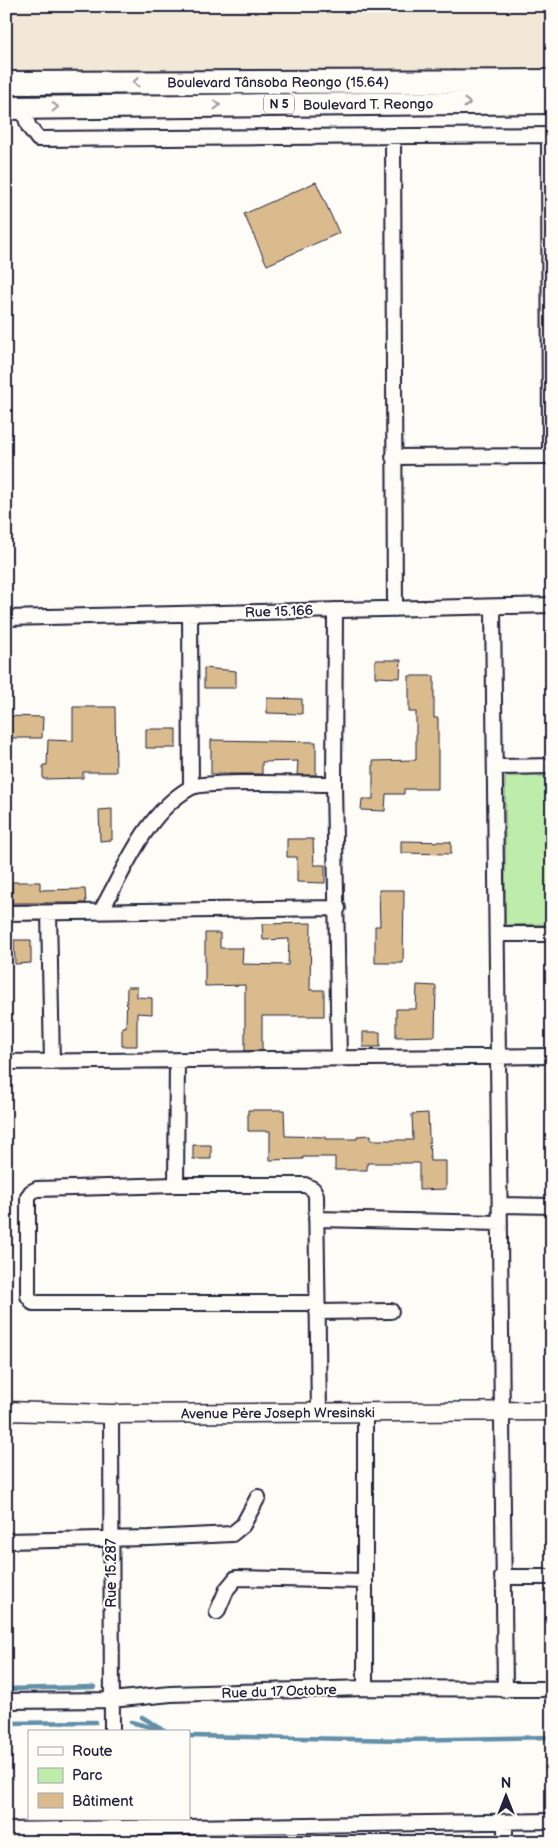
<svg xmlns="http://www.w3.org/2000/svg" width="558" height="1848" viewBox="0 0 558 1848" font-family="'Balsamiq Sans',sans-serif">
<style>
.built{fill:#f2e8d7}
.green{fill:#beedab;stroke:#708873}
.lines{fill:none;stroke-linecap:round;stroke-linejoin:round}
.stream{stroke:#638fa8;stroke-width:4.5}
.building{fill:#dabb8d;stroke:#22223b}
.minor-casing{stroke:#22223b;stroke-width:18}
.tertiary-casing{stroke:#22223b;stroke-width:21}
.trunk-casing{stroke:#22223b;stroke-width:26}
.minor{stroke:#fdfcf7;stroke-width:14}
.tertiary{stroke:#fdfcf7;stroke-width:18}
.trunk{stroke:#fdfcf7;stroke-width:22}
.oneway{stroke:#9a9aa2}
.labels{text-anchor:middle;stroke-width:4;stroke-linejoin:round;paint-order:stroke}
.shield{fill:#fdfcf7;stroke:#646373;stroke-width:1}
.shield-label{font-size:12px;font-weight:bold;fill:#22223b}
.street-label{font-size:14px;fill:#22223b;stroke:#fdfcf7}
</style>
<rect width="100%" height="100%" fill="#fdfcf7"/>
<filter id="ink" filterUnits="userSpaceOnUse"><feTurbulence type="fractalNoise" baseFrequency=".02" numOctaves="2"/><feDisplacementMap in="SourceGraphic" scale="10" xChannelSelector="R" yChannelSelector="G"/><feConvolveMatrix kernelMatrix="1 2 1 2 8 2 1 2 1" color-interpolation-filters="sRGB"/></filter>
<g filter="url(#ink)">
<path class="built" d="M6,6H552V81L6,83Z"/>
<path class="green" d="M505,776H552V924L505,925Z"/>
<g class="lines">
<path class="stream" d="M6,1689L94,1687
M142,1717L160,1728
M131,1722L165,1731
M6,1723L96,1722
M189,1736L403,1740L552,1737"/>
</g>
<path class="building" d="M316,182L339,233L267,265L244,214Z
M375,660H401L400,678L375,677Z
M204,668L236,671V688H204Z
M409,676H434V718H438V789H404V794H386L385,811L361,810L362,799H373V761L416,760V712H409Z
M267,698L302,699V714L267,713Z
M73,707H115L116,772H83V778L43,779V765H47L48,740L73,741Z
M6,716L43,717L42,738H6Z
M146,729H176V748H146Z
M211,740L316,742V775H297L298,761L262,762V774H211Z
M112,809V840L100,841L99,810Z
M287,839H313L314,865H325V883L297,882V857H287Z
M401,841L451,842V854L401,853Z
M12,882H40V890L85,889L86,903H12Z
M379,890H404L403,963H375V926H380Z
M311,923L310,990H324V1016H262V1050L245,1051V985L205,986V933H220V948H243L242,964L288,965L289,939L263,940L262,924Z
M14,940H31V963L15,964Z
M417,985L436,986L435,1036L396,1037V1009H416Z
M127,987H137V997L152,998V1014L137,1013V1046H122V1027H126Z
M363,1032H380V1047H363Z
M248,1110H284L285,1136L326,1137V1139H357V1136L371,1135V1140H413L412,1114L428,1113L430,1161H446V1189L419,1190V1163H367V1170H335V1157H303V1159L270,1160V1131H248Z
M193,1145H211V1159H193Z"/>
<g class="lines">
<defs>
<path id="minor" d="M22,108L29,127L38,139L552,135
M549,135L550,456
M393,136L395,609
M393,457L552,456
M493,608L505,1690
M335,610L334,784L339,1059
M190,614L191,787
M6,618L552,605
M495,767L552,766
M101,911C125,869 146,813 190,788C204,780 311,784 334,784
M6,913L338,908
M49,913L52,1062
M497,934H552
M6,1062L552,1056
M176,1185L177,1062
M500,1205L552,1206
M316,1219L500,1223
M317,1303H33L28,1296V1197L31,1192L37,1189L176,1185H305L313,1189L316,1195L319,1413
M317,1312L391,1311
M111,1414L112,1732
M6,1541L149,1538L232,1534L243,1525L258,1497
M502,1577H552
M217,1612L227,1589L236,1578L365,1581
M365,1688V1412
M6,1701L111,1700L171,1694L365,1688L552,1689
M114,1820L115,1842
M232,1827V1842
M6,1830L552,1821
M505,1842V1824"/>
<g id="tertiary">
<path id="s1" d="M6,1411L111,1414L552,1411"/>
</g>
<g id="trunk">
<path id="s2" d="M6,83L552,81"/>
<path id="s3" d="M6,108L552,102"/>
</g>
</defs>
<use href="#minor" class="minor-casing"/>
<use href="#tertiary" class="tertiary-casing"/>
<use href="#trunk" class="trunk-casing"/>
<use href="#minor" class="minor"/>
<use href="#tertiary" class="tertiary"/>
<use href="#trunk" class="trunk"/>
</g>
<defs><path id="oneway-chevron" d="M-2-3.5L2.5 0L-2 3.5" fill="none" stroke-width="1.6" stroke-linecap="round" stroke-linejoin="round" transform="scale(1.25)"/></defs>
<g class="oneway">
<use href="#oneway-chevron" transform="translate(136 82) rotate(180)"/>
<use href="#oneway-chevron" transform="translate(467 103)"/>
<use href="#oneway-chevron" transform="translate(217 105)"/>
<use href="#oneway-chevron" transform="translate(55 107) rotate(-1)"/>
</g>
</g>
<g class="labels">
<rect class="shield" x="264" y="94.5" width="30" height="19" rx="4"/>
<g class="shield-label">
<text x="279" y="108">N 5</text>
</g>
<g class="street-label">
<text dy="5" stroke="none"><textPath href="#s2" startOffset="272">Boulevard Tânsoba Reongo (15.64)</textPath></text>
<text dy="5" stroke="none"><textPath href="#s3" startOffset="362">Boulevard T. Reongo</textPath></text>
<text transform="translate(279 611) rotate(-2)" y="5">Rue 15.166</text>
<text dy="5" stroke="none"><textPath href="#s1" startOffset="272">Avenue Père Joseph Wresinski</textPath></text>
<text transform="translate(111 1573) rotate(-90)" y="5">Rue 15.287</text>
<text transform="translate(279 1691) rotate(-2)" y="5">Rue du 17 Octobre</text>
</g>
</g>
<rect width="558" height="1848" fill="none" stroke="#fdfcf7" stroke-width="25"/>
<rect x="12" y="12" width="533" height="1823" fill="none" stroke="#22223b" stroke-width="2" filter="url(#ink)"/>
<rect x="28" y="1730" width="162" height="90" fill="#fdfcf7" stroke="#a5a5ac"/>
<rect x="38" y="1747" width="25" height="8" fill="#fdfcf7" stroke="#a5a5ac"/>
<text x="72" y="1756" font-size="15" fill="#22223b">Route</text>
<rect x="38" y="1768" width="25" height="15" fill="#beedab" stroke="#a5a5ac"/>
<text x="72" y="1780" font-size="15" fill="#22223b">Parc</text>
<rect x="38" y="1793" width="25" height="15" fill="#dabb8d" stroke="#a5a5ac"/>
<text x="72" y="1806" font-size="15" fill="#22223b">Bâtiment</text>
<g transform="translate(506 1796)" stroke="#fdfcf7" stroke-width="4" paint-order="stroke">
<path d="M0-4L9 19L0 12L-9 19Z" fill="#22223b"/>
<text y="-8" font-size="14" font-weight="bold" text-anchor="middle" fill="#22223b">N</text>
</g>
</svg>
